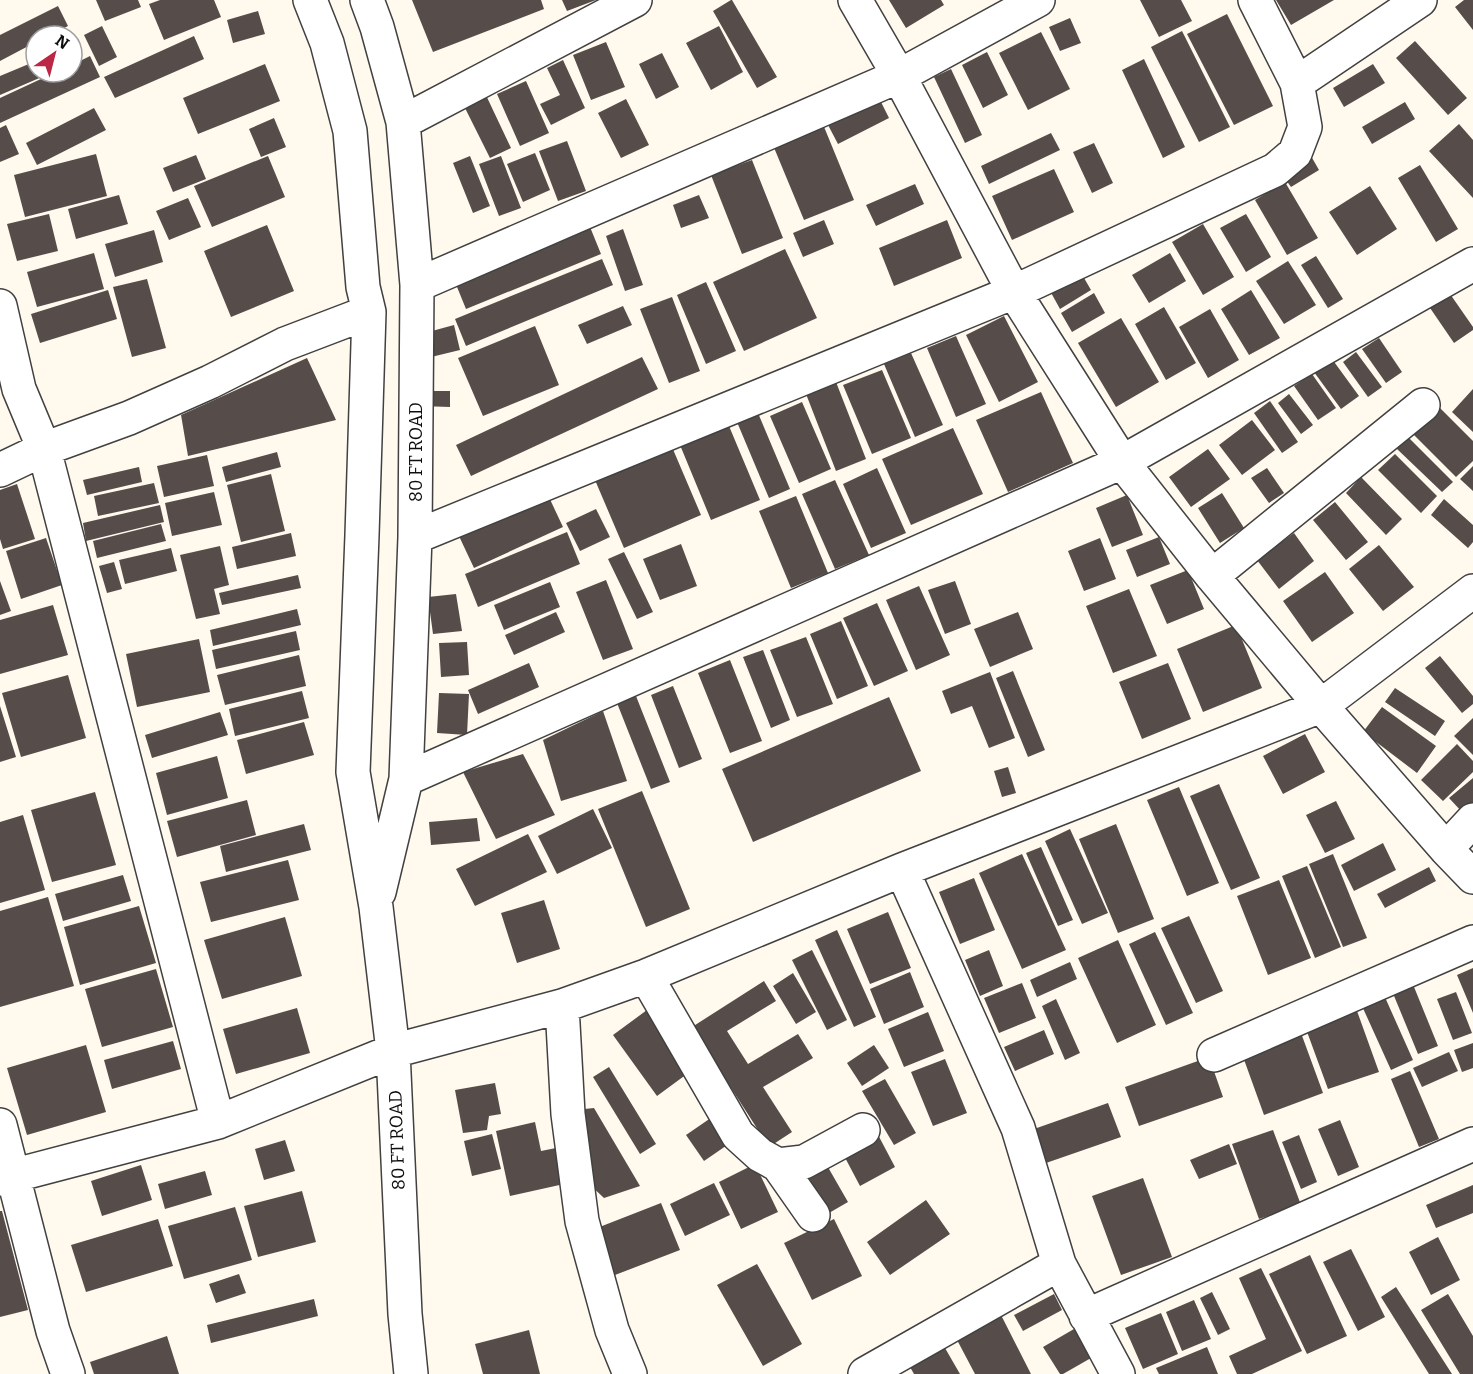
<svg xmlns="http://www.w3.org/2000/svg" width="1473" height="1374" viewBox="0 0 1473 1374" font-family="Bitter,serif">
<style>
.building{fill:#564d4a}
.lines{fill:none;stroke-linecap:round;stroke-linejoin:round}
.minor-casing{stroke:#414141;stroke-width:36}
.minor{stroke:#fff;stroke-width:33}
.labels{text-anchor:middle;stroke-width:6;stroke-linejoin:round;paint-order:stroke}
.street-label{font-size:18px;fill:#0e0e0e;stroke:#fff}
</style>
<rect width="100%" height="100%" fill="#fff9ee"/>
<path class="building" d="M96,0H138L141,7L105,21Z
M160,0H214L221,17L164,40L149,4Z
M412,0H541L544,9L433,52Z
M562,0H596L567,11Z
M731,0H732L777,77L757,88L713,11Z
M889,0H941L944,5L906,28Z
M1140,0H1181L1192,21L1159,37Z
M1276,0H1334L1291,25Z
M1464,0H1473V30L1455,7Z
M58,6L68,26L49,36H36V42L0,61V35Z
M258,11L265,34L233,43L227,20Z
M1227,14L1273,106L1234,125L1187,34Z
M1070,18L1081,43L1060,51L1049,27Z
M102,26L117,57L99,66L84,35Z
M719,26L743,72L711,90L686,43Z
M1182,31L1230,127L1199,142L1151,47Z
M1041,32L1070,89L1028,110L999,53Z
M194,36L204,59L115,98L104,77Z
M1415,41L1467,98L1448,115L1396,58Z
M606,42L625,87L591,100L573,55Z
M987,52L1008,95L983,108L962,65Z
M662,53L679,87L656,99L639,64Z
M90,56L100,77L0,123V98L56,72H72V65Z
M1144,59L1185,147L1163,158L1122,70Z
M563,60L585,108L551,125L540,104L560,95L547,68Z
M36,61V72H42L44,76L0,95V76Z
M265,64L280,101L198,134L183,98Z
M1373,64L1385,83L1344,107L1333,88Z
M951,69L982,135L965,143L934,77Z
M526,81L549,133L520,146L497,94Z
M484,91L511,148L490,158L462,102Z
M879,98L889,118L838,144L828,125Z
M626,99L649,145L621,158L598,113Z
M1405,102L1415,119L1372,144L1362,127Z
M94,108L106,130L37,165L26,143Z
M820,117L854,200L804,220L770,138Z
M274,118L286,147L261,157L249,129Z
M1459,124L1473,140V198L1429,151Z
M6,125L19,154L0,162V128Z
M1051,133L1060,150L989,184L981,166Z
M567,141L586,191L558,201L539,151Z
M1094,143L1113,183L1092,193L1073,152Z
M535,153L550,190L523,202L507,164Z
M96,154L107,196L25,217L14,175Z
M196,155L206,179L173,192L163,168Z
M268,156L285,197L212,227L194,186Z
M470,156L490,206L473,213L453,163Z
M501,156L521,208L499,216L479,164Z
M1311,156L1319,170L1291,187L1281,173Z
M752,160L783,238L742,254L711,175Z
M1420,165L1458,229L1436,242L1398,178Z
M1054,169L1074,212L1012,240L992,196Z
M1285,182L1318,238L1287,255L1255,200Z
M915,184L924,204L876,226L866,205Z
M1370,186L1397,229L1357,255L1329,212Z
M119,195L128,224L76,239L68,209Z
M699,195L709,218L681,228L673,205Z
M188,198L201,227L169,240L156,211Z
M49,214L58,251L17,261L7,224Z
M1246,214L1271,257L1246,272L1220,228Z
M824,220L834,244L803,257L793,233Z
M947,220L962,258L894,286L879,248Z
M1203,224L1234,277L1203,295L1172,242Z
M267,225L294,291L231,317L204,251Z
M590,227L601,254L466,309L455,282Z
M623,229L643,285L625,291L606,236Z
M154,230L163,262L115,277L105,244Z
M785,249L817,318L744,351L713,282Z
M94,253L104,289L37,307L27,272Z
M1170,253L1186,281L1149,303L1132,275Z
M1316,256L1343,299L1328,308L1301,265Z
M602,259L613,285L466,346L455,319Z
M1288,261L1316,305L1284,324L1256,281Z
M1080,271L1091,290L1060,309L1049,289Z
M147,279L166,348L132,357L113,287Z
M706,282L736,351L706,364L677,295Z
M108,290L117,319L40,343L31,314Z
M1251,290L1280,338L1249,355L1221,309Z
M1448,291L1473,327V330L1454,343L1428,305Z
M1094,293L1105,313L1072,332L1061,313Z
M672,297L700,371L669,383L640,309Z
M623,306L632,325L587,344L578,325Z
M1164,307L1196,363L1166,380L1135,324Z
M1210,309L1239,360L1208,378L1179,327Z
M1004,316L1038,382L999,402L966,335Z
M1121,318L1159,382L1116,407L1078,343Z
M454,325L460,350L427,358L421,334Z
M535,326L559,385L483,416L458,358Z
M956,336L986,404L956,417L927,348Z
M1379,338L1402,372L1386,383L1362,349Z
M1356,352L1382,387L1368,397L1343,362Z
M911,353L943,425L915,437L884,364Z
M642,357L658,389L471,476L456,445Z
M307,358L336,420L188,456L181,415Z
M1332,359L1359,396L1341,409L1314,372Z
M882,370L911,438L872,454L843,385Z
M1312,374L1336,408L1318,420L1294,386Z
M836,382L866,459L836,471L806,394Z
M1473,389V432L1452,412Z
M420,391H450V407L420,406Z
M1041,392L1073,463L1008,492L976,420Z
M1289,394L1313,425L1301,434L1278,403Z
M1270,401L1298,442L1282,453L1254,413Z
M802,402L831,469L799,483L770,416Z
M1438,406L1473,441V461L1456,477L1412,433Z
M758,413L790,489L769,498L737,422Z
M1252,420L1275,450L1242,475L1219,445Z
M729,426L760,500L711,520L680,445Z
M953,428L983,494L911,525L882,459Z
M1408,437L1453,482L1442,492L1396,448Z
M669,440L701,515L624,548L592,473Z
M1208,449L1230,479L1191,507L1169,477Z
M277,452L281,467L226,482L222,467Z
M1395,454L1437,496L1421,513L1378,470Z
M207,455L214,486L164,497L157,466Z
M1473,466V491L1460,479Z
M139,467L142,482L87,495L83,480Z
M877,468L906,533L871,548L843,484Z
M1267,468L1284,493L1269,503L1251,478Z
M271,474L285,531L241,542L227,485Z
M1361,477L1402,519L1386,535L1346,493Z
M835,480L869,555L835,569L802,494Z
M154,483L159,503L98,516L94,496Z
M17,484L35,539L3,549L0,539V490Z
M214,492L222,525L172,536L165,503Z
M547,493L563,527L474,568L458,534Z
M1222,493L1244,528L1220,543L1198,508Z
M1127,495L1143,535L1112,547L1096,508Z
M796,496L828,573L791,588L759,511Z
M1444,499L1473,525V542L1468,548L1431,515Z
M1335,502L1368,542L1346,560L1313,520Z
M160,505L164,522L86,541L83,523Z
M596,509L610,537L580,551L566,523Z
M161,524L166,541L97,558L93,541Z
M567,532L580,564L478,607L465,574Z
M291,533L296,556L237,569L232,547Z
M1294,533L1314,561L1279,589L1257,560Z
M1159,537L1170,564L1137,577L1126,550Z
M46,538L62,585L21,599L6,551Z
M1100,538L1116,579L1084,591L1068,551Z
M681,544L697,586L660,600L643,559Z
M1379,545L1414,587L1383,611L1349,569Z
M220,546L229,585L214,589L220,614L196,619L180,555Z
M171,548L177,571L125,584L119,560Z
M624,552L653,612L637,619L608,559Z
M114,562L122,589L107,593L99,566Z
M1188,570L1204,609L1167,624L1150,585Z
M1325,572L1354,613L1312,642L1283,601Z
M298,575L301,588L222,605L219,593Z
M606,580L633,649L603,660L576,592Z
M0,581L11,611L0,615Z
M955,581L971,624L945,634L928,590Z
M550,582L560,607L504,630L494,605Z
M919,586L950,655L916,670L886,600Z
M1129,589L1157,656L1113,673L1086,606Z
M456,594L462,631L433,634L428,597Z
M877,603L908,671L874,686L843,618Z
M53,605L68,655L0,674V620Z
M297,609L301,625L213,646L210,630Z
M556,612L565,632L514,655L505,635Z
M1018,612L1033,649L990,667L974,629Z
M841,621L868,686L837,699L810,634Z
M1236,625L1262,688L1203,712L1177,649Z
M296,631L300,650L216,669L212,650Z
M806,637L833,704L797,717L770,650Z
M199,639L210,692L137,707L126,654Z
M467,642L469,675L441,677L439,643Z
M763,650L790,720L771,728L743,657Z
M299,655L306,686L225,705L217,675Z
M1440,656L1473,696V704L1462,713L1425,668Z
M730,660L762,741L730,753L698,673Z
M529,663L539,687L478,714L468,690Z
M1168,663L1191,719L1142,739L1119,682Z
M1013,671L1045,750L1028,757L996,678Z
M990,672L1015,738L989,748L972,706L951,714L942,691Z
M68,675L86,738L21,757L2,693Z
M673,686L702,759L679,768L651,695Z
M1395,688L1445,721L1435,736L1385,702Z
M302,691L309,718L235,736L229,709Z
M439,693L469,694L467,735L437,733Z
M636,696L670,782L651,789L617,703Z
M889,697L921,771L753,842L722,769Z
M0,706L16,757L0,762Z
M1382,707L1436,746L1417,773L1363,732Z
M603,711L627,781L561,801L543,740Z
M220,712L228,735L152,758L145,735Z
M1473,718V755L1454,736Z
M304,722L314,755L246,774L237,740Z
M1305,734L1325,772L1283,794L1263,756Z
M1457,744L1473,761V772L1443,801L1421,780Z
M523,754L555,815L496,839L463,772Z
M217,756L228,798L167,815L156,773Z
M1008,767L1016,793L1002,797L994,771Z
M1473,778V802L1462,812L1449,798Z
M1219,784L1260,878L1231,890L1190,796Z
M1179,787L1219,883L1187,896L1147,800Z
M642,791L690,909L646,927L598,809Z
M95,792L116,865L52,882L31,810Z
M247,800L256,835L177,857L167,821Z
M1336,801L1355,839L1325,853L1306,815Z
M593,809L612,848L557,874L538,836Z
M23,815L45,890L0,903V822Z
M477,818L480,841L431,845L429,822Z
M304,824L311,850L226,872L220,846Z
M1116,824L1154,919L1118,933L1079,839Z
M1070,829L1108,913L1082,924L1045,841Z
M528,834L547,872L475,906L456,869Z
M1383,843L1396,870L1354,891L1341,865Z
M1041,847L1073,920L1058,926L1026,853Z
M1022,854L1066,950L1022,969L979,873Z
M1333,854L1367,938L1343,947L1309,864Z
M288,860L299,900L211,922L200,882Z
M1307,866L1341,947L1315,958L1282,876Z
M1429,867L1436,881L1385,908L1377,894Z
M123,875L131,901L63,921L55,894Z
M974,878L995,930L960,944L939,892Z
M1279,880L1311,958L1268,975L1237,896Z
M48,897L74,986L0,1007V911Z
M544,900L560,949L517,963L501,913Z
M139,906L156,963L80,985L64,927Z
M888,912L911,968L870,984L847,929Z
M1189,916L1223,991L1196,1003L1161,928Z
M285,917L302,976L222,999L204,940Z
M837,930L876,1017L854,1027L815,940Z
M1155,932L1193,1013L1166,1025L1129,944Z
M1118,940L1156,1025L1117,1043L1078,958Z
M812,950L847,1020L827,1030L792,960Z
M989,950L1003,986L980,996L965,960Z
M1070,962L1077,979L1037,997L1030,980Z
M1473,968V1013L1457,975Z
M156,969L173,1027L102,1047L85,989Z
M910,972L924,1007L884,1024L870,989Z
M793,973L816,1012L796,1024L773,986Z
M764,981L776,1001L727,1031L748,1064L798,1034L813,1058L763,1087L792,1132L769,1147L692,1027Z
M1412,982L1438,1046L1418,1054L1392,991Z
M1022,983L1036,1018L999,1033L984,998Z
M1456,992L1472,1033L1453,1040L1437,999Z
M1384,995L1413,1060L1391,1070L1362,1006Z
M1056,999L1080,1053L1065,1060L1042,1006Z
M297,1008L310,1053L236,1074L223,1029Z
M647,1010L691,1071L657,1096L613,1035Z
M1357,1011L1379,1072L1328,1089L1306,1029Z
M928,1012L944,1051L904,1067L888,1029Z
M1044,1030L1054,1054L1015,1071L1004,1047Z
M1301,1033L1323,1093L1264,1115L1242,1054Z
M173,1041L181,1069L112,1089L104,1060Z
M1473,1043V1068L1462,1072L1454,1050Z
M86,1045L106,1112L27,1135L7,1068Z
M874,1045L889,1068L862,1086L847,1063Z
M1449,1052L1458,1071L1422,1087L1413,1068Z
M1209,1057L1223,1097L1139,1126L1125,1087Z
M945,1059L967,1113L933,1126L911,1072Z
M609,1067L656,1144L640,1154L593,1077Z
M1410,1071L1439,1139L1419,1147L1391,1079Z
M885,1079L916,1133L894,1145L862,1091Z
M495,1083L501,1114L489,1116L487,1130L463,1133L455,1090Z
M1108,1103L1121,1137L1046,1163L1034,1129Z
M594,1108L640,1186L604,1198L588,1183L575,1110Z
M718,1113L736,1139L704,1161L686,1135Z
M1340,1120L1359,1167L1338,1176L1318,1129Z
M535,1122L541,1151L556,1148L564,1184L510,1196L496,1131Z
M1273,1130L1301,1205L1259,1219L1232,1144Z
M876,1131L895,1167L860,1186L841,1150Z
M492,1134L501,1169L472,1176L464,1141Z
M1299,1135L1317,1182L1301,1189L1282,1142Z
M285,1140L295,1171L264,1180L255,1149Z
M1229,1144L1237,1164L1199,1179L1190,1160Z
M825,1162L848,1202L829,1213L806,1173Z
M755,1164L778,1212L741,1229L719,1182Z
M141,1165L152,1200L102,1216L91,1181Z
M205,1171L212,1195L165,1209L158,1184Z
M1143,1178L1172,1257L1121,1275L1092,1196Z
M714,1183L730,1215L685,1236L670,1204Z
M1473,1185V1213L1436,1228L1426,1205Z
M302,1191L316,1242L258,1257L244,1206Z
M926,1200L950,1234L890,1275L867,1242Z
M661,1203L680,1250L615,1275L597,1228Z
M235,1207L252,1260L184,1279L168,1226Z
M0,1211H2L28,1310L0,1317Z
M158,1219L173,1266L86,1292L71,1245Z
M834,1219L862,1276L812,1300L784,1243Z
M1438,1237L1460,1280L1431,1295L1409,1252Z
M1351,1249L1385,1317L1358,1331L1323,1262Z
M1310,1255L1347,1336L1307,1354L1269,1274Z
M757,1264L802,1344L763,1366L717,1285Z
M1261,1268L1302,1351L1252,1374H1237L1229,1356L1266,1339L1239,1278Z
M239,1274L246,1293L216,1303L209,1284Z
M1396,1287L1452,1374H1429L1381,1297Z
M1212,1292L1230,1329L1218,1335L1200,1298Z
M1054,1294L1062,1310L1023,1331L1014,1315Z
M1448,1294L1473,1336V1374H1460L1421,1310Z
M314,1299L318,1316L211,1343L207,1325Z
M1194,1300L1211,1339L1182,1351L1166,1312Z
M1161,1313L1178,1354L1143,1369L1125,1328Z
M1001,1315L1031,1374H975L956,1338Z
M1074,1329L1091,1358L1063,1374H1060L1043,1347Z
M529,1330L540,1374H483L475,1344Z
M167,1336L179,1374H94L90,1362Z
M1207,1347L1218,1374H1159L1156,1368Z
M945,1348L960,1374H914L910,1367Z"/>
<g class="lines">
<defs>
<path id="minor" d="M310,0L327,43L350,131L363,287L369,312L362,535L353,772L376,907L393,1051L405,1314L411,1374
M367,0L377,27L403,122L417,285L415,537L406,779L379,892
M855,0L899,76L1014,292L1122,462L1212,576L1321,706L1446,849L1473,877
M1297,83L1420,0
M403,122L635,0
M417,285L899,76L1038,0
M0,306L19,389L44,449L218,1122
M0,470L44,449L129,418L210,382L285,344L369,312
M415,537L1014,292L1275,170L1295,153L1305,127L1297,83L1255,0
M1212,576L1423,405
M406,779L1122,462L1473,264
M1446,849L1473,820
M902,870L1018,1128L1059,1264L1118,1374
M646,976L738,1135L760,1155L778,1165L804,1162L863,1130
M562,1006L568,1114L582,1221L612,1330L630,1374
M1214,1055L1473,942
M0,1125L53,1331L68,1374
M778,1165L813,1215
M0,1179L218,1122L393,1051L562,1006L646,976L902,870L1321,706L1473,591
M1086,1316L1473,1144
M865,1374L1059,1264"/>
</defs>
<use href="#minor" class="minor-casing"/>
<use href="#minor" class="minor"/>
</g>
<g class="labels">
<g class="street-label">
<text transform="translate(416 452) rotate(-90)" y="6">80 FT ROAD</text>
<text transform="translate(397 1140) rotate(-92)" y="6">80 FT ROAD</text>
</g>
</g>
<g transform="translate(54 54) rotate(35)"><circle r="28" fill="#ffffff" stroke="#9f9f9f" stroke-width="1.5"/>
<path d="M0-4.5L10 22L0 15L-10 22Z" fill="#bb2846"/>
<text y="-9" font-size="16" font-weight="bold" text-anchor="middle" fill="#0e0e0e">N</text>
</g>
</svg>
